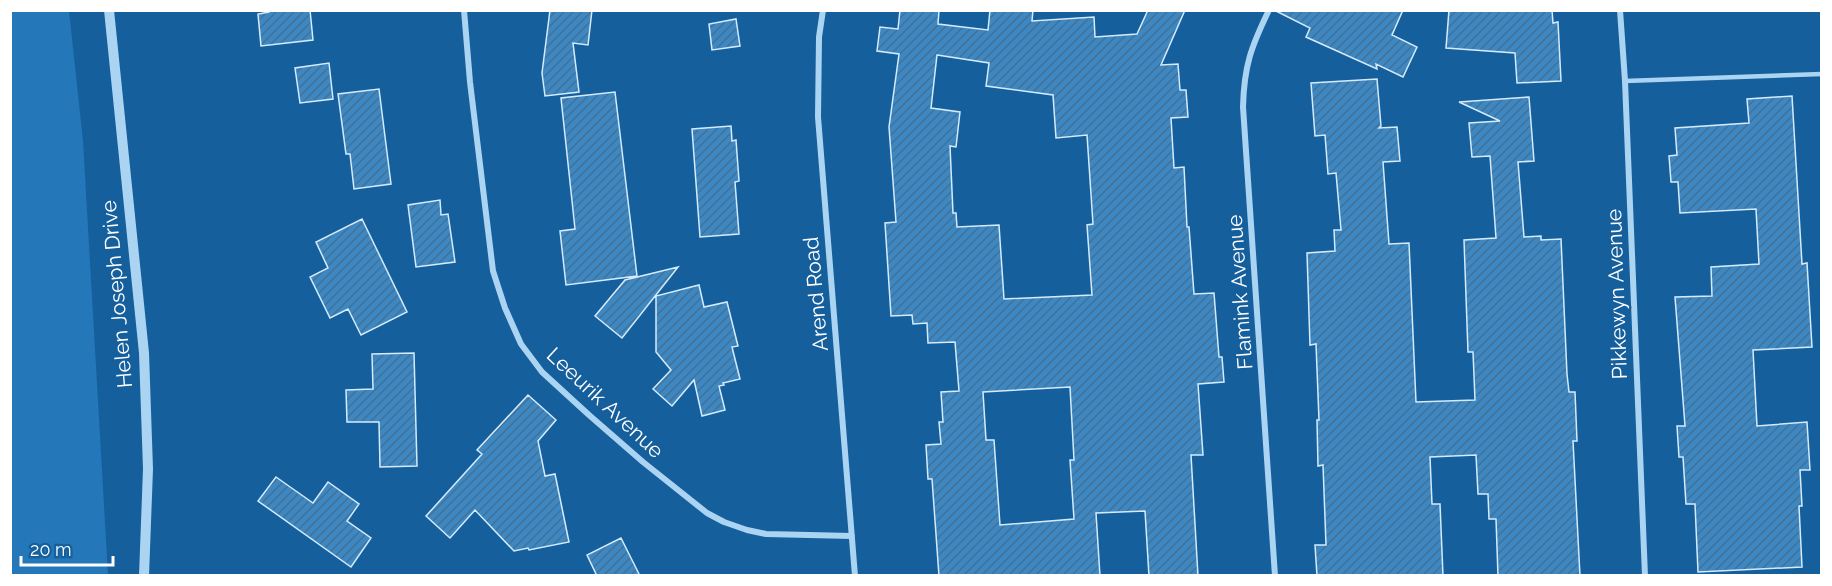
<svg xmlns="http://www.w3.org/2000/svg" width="1832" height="586" viewBox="0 0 1832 586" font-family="Raleway,sans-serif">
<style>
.green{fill:#2478b9}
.building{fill:url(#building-hatch);stroke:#d4ebfd;stroke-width:1.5;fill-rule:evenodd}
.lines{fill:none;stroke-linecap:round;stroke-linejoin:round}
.service{stroke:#abd4f3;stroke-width:4.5}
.minor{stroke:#abd4f3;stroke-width:6}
.tertiary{stroke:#abd4f3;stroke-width:10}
.labels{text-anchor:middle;stroke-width:4.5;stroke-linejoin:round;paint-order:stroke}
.street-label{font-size:21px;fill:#fff;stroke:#155f9d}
</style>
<defs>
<pattern id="building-hatch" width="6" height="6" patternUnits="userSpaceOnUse" patternTransform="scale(1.5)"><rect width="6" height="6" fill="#3d88c3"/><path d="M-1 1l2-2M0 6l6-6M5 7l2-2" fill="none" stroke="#437093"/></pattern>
</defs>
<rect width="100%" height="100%" fill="#155f9d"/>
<path class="green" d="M10,11H69L83,141L108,575H11Z"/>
<path class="building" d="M269,10H310L313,40L261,46L258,14L269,12Z
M550,10H592L588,45L573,43L579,92L545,96L542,73Z
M900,10H939L938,24L988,30L990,10H1033L1032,21L1094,17L1095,37L1137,34L1148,10H1185L1161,65L1178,64L1180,90H1186L1188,117L1171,118L1174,168L1184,167L1187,227H1189L1194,294L1214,293L1219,357H1222L1224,382L1198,384L1203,455H1191L1198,576H1149L1145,511L1096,513L1100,576H939L932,479H928L926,445L941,444L939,422H943L941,392L959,391L955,342L928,343L927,323L913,324L912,315L891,316L885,223L896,222L889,127L899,54L877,51L880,27L898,29ZM937,55L989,63L986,86L1053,95L1056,138L1087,135L1093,224L1087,225L1092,295L1004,299L999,225L957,227L956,213H953L950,146L956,147L960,112L931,108ZM1070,387L1074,460H1070L1074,519L1000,525L994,440H986L983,392Z
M1274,10H1403L1392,35L1417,47L1403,77L1376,64L1377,69L1306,37L1310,28Z
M1449,10H1552L1553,23L1558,22L1561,81L1517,83L1515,53L1446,48Z
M736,19L740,46L712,50L709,24Z
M329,63L333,99L300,103L295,68Z
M1377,79L1381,126L1379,128L1397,127L1400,161L1383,162L1389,244L1409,243L1416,402L1475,400L1473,352H1468L1464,240L1496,238L1490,156L1472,157L1469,123L1500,121L1459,102L1529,97L1534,161L1518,162L1524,237L1541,236V240L1561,239L1567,374L1569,392H1575L1577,441H1573L1580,576H1498L1496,519H1489L1488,494H1478L1476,455L1430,457L1432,504H1440L1443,576H1317L1315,545H1326L1323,465L1318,466L1317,420H1319L1316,344L1310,345L1307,253L1335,251L1334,230H1341L1336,173L1328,174L1325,135L1315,136L1311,83Z
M379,89L391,184L354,189L350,154H346L338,94Z
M615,92L637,276L566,285L560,231L575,229L561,98Z
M1792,96L1802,264L1807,263L1812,347L1753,350L1757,426L1807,422L1810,470H1800L1802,506H1799L1802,567L1698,572L1695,504H1686L1683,457H1679L1677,426H1685L1675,297L1712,296L1711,267L1759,264L1756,209L1680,213L1678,182H1671L1669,156L1677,155L1675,128L1749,123L1747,99Z
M731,126L732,141L736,140L739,181L735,182L739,234L700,237L692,129Z
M440,200L441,215L448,214L455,262L416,267L408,205Z
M362,219L407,312L361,335L348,309L330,318L310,277L328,268L316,242Z
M678,267L622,338L595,316L625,280Z
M699,285L704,307L727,302L738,346L732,347L740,379L723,383L724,385L719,386L725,410L702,416L694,380L672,406L653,389L671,370L656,352V296Z
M414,353L417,466L380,467L379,422H347L346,390L373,389L372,354Z
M528,395L556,420L538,441L545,476L555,474L569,542L529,550L528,548L514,551L475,510L450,538L426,516L482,454L477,450Z
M276,477L313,503L328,482L359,504L347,521L371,538L351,567L258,501Z
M621,538L640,576H597L587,555Z"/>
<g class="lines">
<path class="service" d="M1625,81L1822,74"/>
<path class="minor" d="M464,10L470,82L493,271L505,308L521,344L542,372L589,415L643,462L707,513L724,522L747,530L766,534L852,536
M823,10L819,37L818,117L855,576
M1269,10C1251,47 1244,66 1243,107L1275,576
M1620,10L1625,81L1645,576"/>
<path class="tertiary" d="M109,10L144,353L148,469L144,576"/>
</g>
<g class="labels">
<g class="street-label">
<text transform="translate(1240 292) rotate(-94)" y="7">Flamink Avenue</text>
<text transform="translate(117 294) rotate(-95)" y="7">Helen Joseph Drive</text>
<text transform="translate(816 294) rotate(-95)" y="7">Arend Road</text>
<text transform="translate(1617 294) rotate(-92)" y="7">Pikkewyn Avenue</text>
<text transform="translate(605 403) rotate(43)" y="7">Leeurik Avenue</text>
</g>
</g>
<rect width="1832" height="586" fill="none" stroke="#ffffff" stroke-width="24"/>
<path d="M21 556v9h92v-9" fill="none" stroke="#ffffff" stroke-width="3"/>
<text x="30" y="556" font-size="18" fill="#ffffff" stroke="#155f9d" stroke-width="4.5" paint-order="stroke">20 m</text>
</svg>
